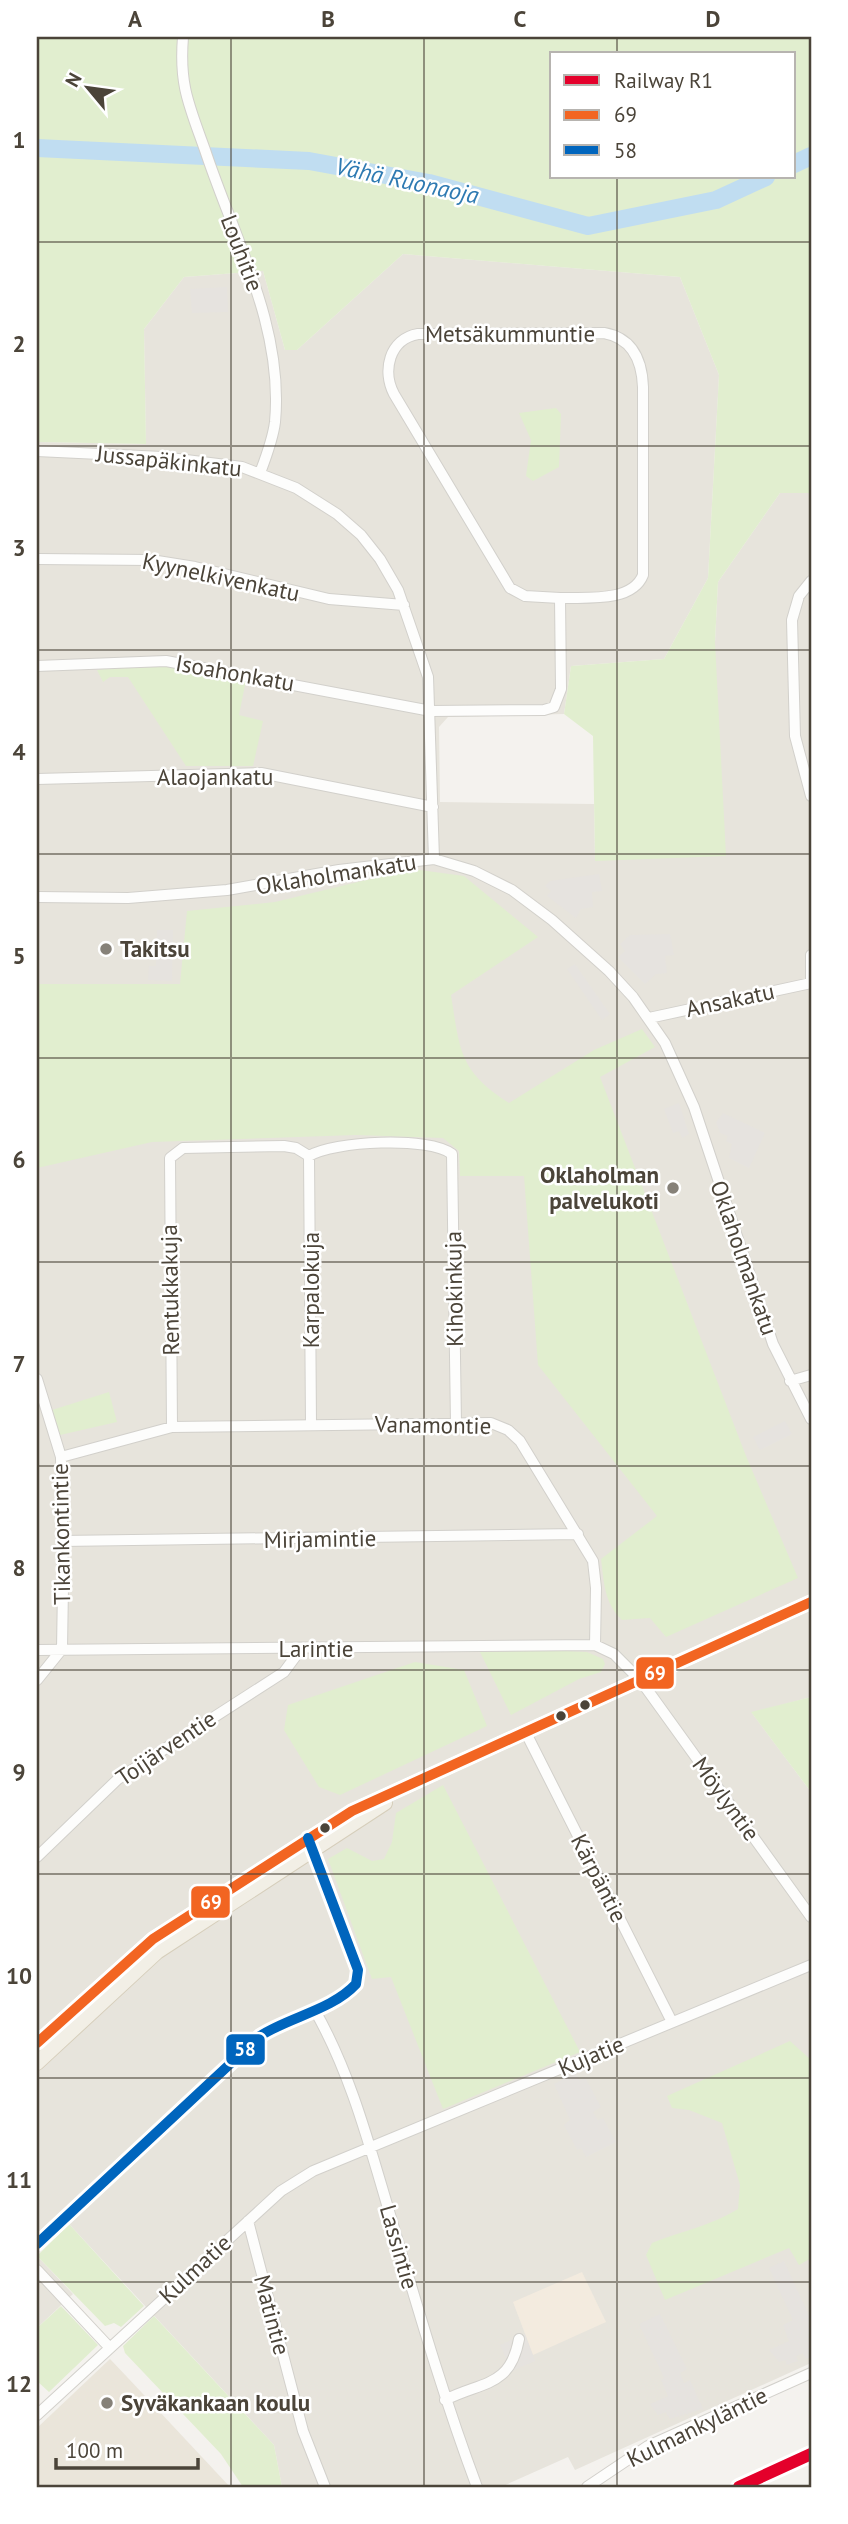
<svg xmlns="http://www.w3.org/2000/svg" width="848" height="2524" viewBox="0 0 848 2524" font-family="'PT Sans',sans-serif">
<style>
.residential{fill:#e7e4dc}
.commercial{fill:#f3ebdf}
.education{fill:#eae5da}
.green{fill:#e1eecf;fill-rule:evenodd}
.parking{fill:#e6e3df}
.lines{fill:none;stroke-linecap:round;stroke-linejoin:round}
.river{stroke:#c0ddf1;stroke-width:18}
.minor-casing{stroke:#d2d0cb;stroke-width:12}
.major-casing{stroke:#d6cebb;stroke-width:16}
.minor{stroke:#fdfdfc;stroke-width:10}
.major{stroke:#f2efe6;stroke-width:14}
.bus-1-casing{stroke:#fff;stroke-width:16}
.bus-2-casing{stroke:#fff;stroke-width:16}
.bus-1{stroke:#f26522;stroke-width:10}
.bus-2{stroke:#0065bd;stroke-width:10}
.rail-1-casing{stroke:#fff;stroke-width:18}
.rail-1{stroke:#e4002b;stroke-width:12}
.grid{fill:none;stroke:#4b4439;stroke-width:2;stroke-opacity:0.55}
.poi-dot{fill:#868178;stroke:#fff;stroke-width:2.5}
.bus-dot{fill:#4b4439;stroke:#fff;stroke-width:2.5}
.labels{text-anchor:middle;stroke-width:5;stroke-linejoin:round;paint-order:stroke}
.street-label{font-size:23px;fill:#4b4439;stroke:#fff}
.poi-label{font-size:23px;font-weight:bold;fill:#4b4439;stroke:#fff;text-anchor:start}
.water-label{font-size:24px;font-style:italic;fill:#2e7ab2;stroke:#fff}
.line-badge{stroke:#fff;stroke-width:2.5}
.badge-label{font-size:19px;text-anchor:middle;font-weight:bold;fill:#fff}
.neatline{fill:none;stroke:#4b4439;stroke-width:2.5}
.grid-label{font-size:23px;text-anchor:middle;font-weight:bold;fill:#4b4439}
</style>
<rect width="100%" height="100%" fill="#f4f2ee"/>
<path class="residential" d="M403,254L680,277L719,375L708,578L664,659L571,666L564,714L448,717L439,727L440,802L594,804L595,860L715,642L718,582L780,493H811V1697L752,1713L811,1792V2363L575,2470L568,2457L501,2487H282L274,2445L69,2224L37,2254V442L146,444L144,329L184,277L263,271L285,350H297Z
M37,2256L73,2294L37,2328Z"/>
<path class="commercial" d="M582,2272L606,2322L533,2355L513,2302Z"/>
<path class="education" d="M110,2359L128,2378L230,2487H37V2428Z"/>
<path class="green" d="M37,37H811V493H780L718,582L715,642L726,856L595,861L593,736L564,714L571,666L664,659L708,578L719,375L680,277L403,254L297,350H285L263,271L184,277L144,329L146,444L37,442ZM552,54H794V177H552Z
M556,408L561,414L559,467L533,481L526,476L531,440L519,413Z
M137,665H174L246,680L239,715L263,721L253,766H186L128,677H110L103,682L97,670Z
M412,869L464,876L538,937L451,995C460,1051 459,1071 509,1103L594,1050L642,1029L655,1047L600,1077L746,1456L798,1578L666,1637L650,1618L622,1620C604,1603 604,1582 601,1559L657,1516L538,1365L524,1176H460L459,1151L443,1138L356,1135L152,1142L37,1168V984H180L187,911L275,902Z
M109,1392L117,1422L60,1435L52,1410Z
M545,1650L587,1652L603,1659L605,1664L601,1672L579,1679L511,1715L480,1652Z
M415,1662L464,1670L487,1726L340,1795L319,1787L284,1730L288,1705Z
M811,1697V1792L751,1712Z
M443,1785L580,2052L443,2109L391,1977L372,1979L328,1859L347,1848L372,1861L384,1859L392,1842L396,1813Z
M790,2041L811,2060V2258L799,2265L789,2248L665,2300L646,2255L652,2243C681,2231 711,2226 738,2209L740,2185L722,2123L689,2110L672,2108L667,2096Z
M69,2224L144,2306L121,2327L114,2323L105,2326L37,2256Z
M61,2306L98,2345L49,2392L37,2381V2328Z
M154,2316L274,2445L282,2487H243L221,2454L125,2353L123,2346Z"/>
<path class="parking" d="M227,287L228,312L192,313L190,289Z
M599,874L602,891L592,892L593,907L581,909L576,918L547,896L551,891L545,886L550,881Z
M157,930H173L172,981L148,980L149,966H156Z
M670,934L674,955L665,956L667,973L656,974L645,984L618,957L625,951L620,944L630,935Z
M575,964L610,1014L602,1020L567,969Z
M679,1103L689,1134L682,1138L679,1131L673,1133L664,1109Z
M723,1113L765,1133L749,1168L729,1158L732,1144L726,1141L728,1136L720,1133L716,1122Z
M785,1421L792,1434L760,1450L753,1437Z
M575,2073L579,2080L585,2077L601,2107L593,2112L598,2120L603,2118L616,2142L586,2157L581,2148L577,2150L564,2125L570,2120L554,2084Z
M784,2261L811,2320V2357L806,2359L803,2353L796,2356L798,2361L787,2365L785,2360L779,2362L769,2350L789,2341L783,2325L793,2320L769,2268Z
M660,2314L687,2369L680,2373L684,2383L690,2380L703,2409L670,2419L666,2412L658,2415L650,2404L668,2396L661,2380L664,2378L639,2324Z
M525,2334L535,2361L512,2371L500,2345Z"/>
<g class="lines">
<path class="river" d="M37,148L309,161L429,183L588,226L716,200L766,177
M794,164L811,156"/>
<defs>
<path id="minor" d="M183,37C179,85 189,105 205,150C234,238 284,327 275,422C273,439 266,457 260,473
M37,451L162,457L242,467L296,488L337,514L361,535L380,559L398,590L428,677L434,859
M37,559L151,560L195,567L329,599L404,605
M811,581L799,596L792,620L795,736L811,796
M37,666L166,661L431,711L544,710L554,707L561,689L560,598C585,597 632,603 643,575V387C642,360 632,338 604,333L418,334C389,339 382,371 394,394L510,588L525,596L560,598
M37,779L261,773L433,807
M37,897L128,898L227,890L339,870L434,859L474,871L512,890L552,920L609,971L633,997L665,1043L694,1107L773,1344L811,1419
M811,983V955
M649,1018L811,983
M309,1156C333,1141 429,1136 452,1154L456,1424
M309,1156L311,1424
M37,1379L61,1457L63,1587L62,1649L37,1680
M790,1381L811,1375
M172,1427L170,1158L183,1148L284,1146L296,1148L309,1156
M61,1457L172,1427L491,1423L508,1430L520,1441L593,1561L596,1588L595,1645
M62,1541L578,1534
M37,1650L595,1645L614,1654L641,1681L811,1917
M526,1733L672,2022
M37,1857L118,1779L284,1672L301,1649
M314,2009C351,2073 370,2148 391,2218C418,2309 444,2399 477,2487
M248,2221L303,2431L325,2487
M37,2244L260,2036C289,2017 332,2010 356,1984L358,1970L311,1844
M37,2270L110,2348
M445,2400C482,2381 510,2388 519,2339
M37,2415L281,2191L313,2171L811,1965
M587,2487L648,2446L811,2373"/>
<path id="major" d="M37,2043L153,1939L352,1811L811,1602
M37,2063L157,1952L385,1803"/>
</defs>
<use href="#minor" class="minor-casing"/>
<use href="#major" class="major-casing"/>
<use href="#minor" class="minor"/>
<use href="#major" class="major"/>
<defs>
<path id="bus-1" d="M37,2043L153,1939L352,1811L811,1602"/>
<path id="bus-2" d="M37,2244L260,2036C289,2017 332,2010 356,1984L358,1970L308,1838"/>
</defs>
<use href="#bus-1" class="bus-1-casing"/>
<use href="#bus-2" class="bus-2-casing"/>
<use href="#bus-1" class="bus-1"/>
<use href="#bus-2" class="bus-2"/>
<defs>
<path id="rail-1" d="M739,2487L811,2454"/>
</defs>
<use href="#rail-1" class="rail-1-casing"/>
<use href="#rail-1" class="rail-1"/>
</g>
<path class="grid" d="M231,37V2487M424,37V2487M617,37V54M617,177V2487M37,242H811M37,446H811M37,650H811M37,854H811M37,1058H811M37,1262H811M37,1466H811M37,1670H811M37,1874H811M37,2078H811M37,2282H811"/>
<g class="poi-dot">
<circle cx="106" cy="949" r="7"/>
<circle cx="673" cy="1188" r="7"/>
<circle cx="107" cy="2403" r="7"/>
</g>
<g class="bus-dot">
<circle cx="585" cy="1705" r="6"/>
<circle cx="561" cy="1716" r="6"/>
<circle cx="325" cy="1828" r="6"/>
</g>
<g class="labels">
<g class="street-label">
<text transform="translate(242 253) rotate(69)" y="8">Louhitie</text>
<text x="510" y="342">Metsäkummuntie</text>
<text transform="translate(169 461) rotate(6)" y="8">Jussapäkinkatu</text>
<text transform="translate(221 577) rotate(12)" y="8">Kyynelkivenkatu</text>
<text transform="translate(235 673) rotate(10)" y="8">Isoahonkatu</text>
<text x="215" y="785">Alaojankatu</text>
<text transform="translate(336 874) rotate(-9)" y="8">Oklaholmankatu</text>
<text transform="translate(730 1000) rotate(-12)" y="8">Ansakatu</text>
<text transform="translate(744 1258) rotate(71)" y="8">Oklaholmankatu</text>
<text transform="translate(454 1289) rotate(-91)" y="8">Kihokinkuja</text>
<text transform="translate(170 1290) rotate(-91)" y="8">Rentukkakuja</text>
<text transform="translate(311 1290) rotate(-90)" y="8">Karpalokuja</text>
<text transform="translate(433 1425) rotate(1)" y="8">Vanamontie</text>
<text transform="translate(61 1534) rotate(-91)" y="8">Tikankontintie</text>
<text transform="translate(320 1539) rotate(-1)" y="8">Mirjamintie</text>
<text x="316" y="1657">Larintie</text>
<text transform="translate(166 1748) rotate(-34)" y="8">Toijärventie</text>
<text transform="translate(726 1799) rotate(54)" y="8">Möylyntie</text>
<text transform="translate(599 1878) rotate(63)" y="8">Kärpäntie</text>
<text transform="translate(591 2056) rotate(-23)" y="8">Kujatie</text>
<text transform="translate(399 2247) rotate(74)" y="8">Lassintie</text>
<text transform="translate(195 2269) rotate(-43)" y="8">Kulmatie</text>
<text transform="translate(272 2315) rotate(75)" y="8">Matintie</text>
<text transform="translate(697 2427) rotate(-26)" y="8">Kulmankyläntie</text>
</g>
<g class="poi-label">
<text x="120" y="957">Takitsu</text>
<text x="659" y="1183" text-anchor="end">Oklaholman<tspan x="659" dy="26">palvelukoti</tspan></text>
<text x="121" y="2411">Syväkankaan koulu</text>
</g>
<g class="water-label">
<text transform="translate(407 181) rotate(12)" y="8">Vähä Ruonaoja</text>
</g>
</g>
<g class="line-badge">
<rect x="635" y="1656" width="40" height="34" rx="7" fill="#f26522"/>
<rect x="190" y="1885" width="41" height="34" rx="7" fill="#f26522"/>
<rect x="225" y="2033" width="41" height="33" rx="7" fill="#0065bd"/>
</g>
<g class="badge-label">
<text x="655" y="1680">69</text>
<text x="211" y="1909">69</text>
<text x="245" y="2056">58</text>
</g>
<rect width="848" height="2524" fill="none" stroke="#ffffff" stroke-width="77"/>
<rect x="550" y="52" width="245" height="126" fill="#ffffff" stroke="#b7b4b0" stroke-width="2"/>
<rect x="564" y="75" width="35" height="10" fill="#e4002b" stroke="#b7b4b0" stroke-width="2"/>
<text x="614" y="88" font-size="21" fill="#4b4439">Railway R1</text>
<rect x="564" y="110" width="35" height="10" fill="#f26522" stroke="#b7b4b0" stroke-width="2"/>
<text x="614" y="122" font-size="21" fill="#4b4439">69</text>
<rect x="564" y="145" width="35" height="10" fill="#0065bd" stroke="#b7b4b0" stroke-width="2"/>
<text x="614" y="158" font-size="21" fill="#4b4439">58</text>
<g transform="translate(88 88) rotate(299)" stroke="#ffffff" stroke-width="5" paint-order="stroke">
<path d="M0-5L12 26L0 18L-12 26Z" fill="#4b4439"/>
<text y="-10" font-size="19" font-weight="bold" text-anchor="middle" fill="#4b4439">N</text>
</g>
<path d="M56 2458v10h142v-10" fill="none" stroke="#4b4439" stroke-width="3.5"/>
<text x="66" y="2458" font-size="21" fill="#4b4439" stroke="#ffffff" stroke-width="5" paint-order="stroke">100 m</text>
<rect x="38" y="38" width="772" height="2448" class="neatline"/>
<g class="grid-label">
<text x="135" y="27">A</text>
<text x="328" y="27">B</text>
<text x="520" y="27">C</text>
<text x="713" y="27">D</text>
<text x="19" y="148">1</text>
<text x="19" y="352">2</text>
<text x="19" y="556">3</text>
<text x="19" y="760">4</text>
<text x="19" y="964">5</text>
<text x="19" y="1168">6</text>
<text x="19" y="1372">7</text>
<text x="19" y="1576">8</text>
<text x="19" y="1780">9</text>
<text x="19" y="1984">10</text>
<text x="19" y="2188">11</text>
<text x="19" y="2392">12</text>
</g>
</svg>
